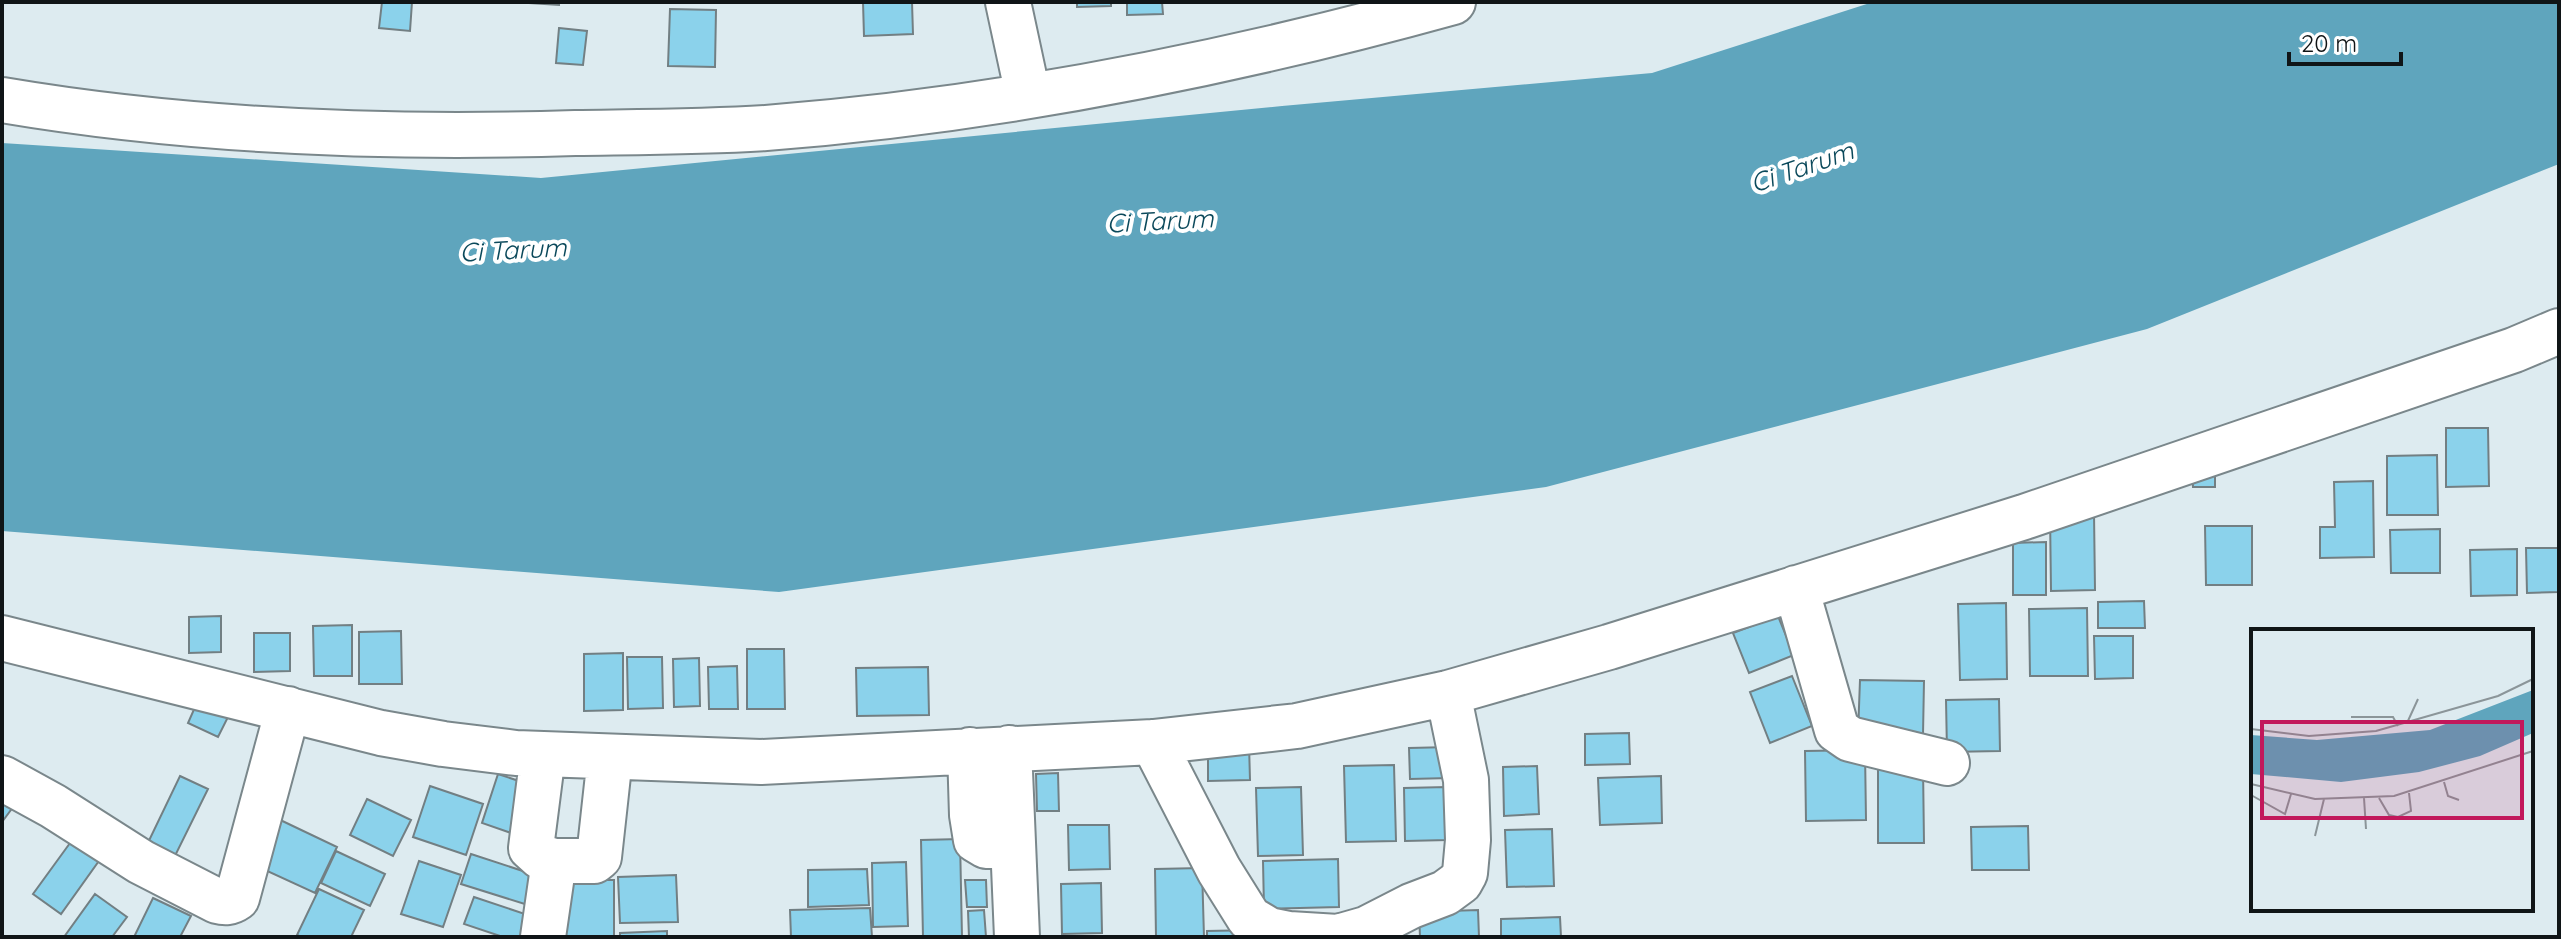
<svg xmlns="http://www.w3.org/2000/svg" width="2561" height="939" viewBox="0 0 2561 939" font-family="Quicksand,sans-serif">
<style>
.water{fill:#5fa5bd}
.building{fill:#8bd2eb;stroke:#727f83;stroke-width:2}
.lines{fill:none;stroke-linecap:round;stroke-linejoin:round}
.minor-casing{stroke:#7a878b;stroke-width:48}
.minor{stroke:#fff;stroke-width:44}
.labels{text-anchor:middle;stroke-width:8;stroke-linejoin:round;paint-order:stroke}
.water-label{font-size:26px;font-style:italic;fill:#0b495b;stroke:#fff}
.inset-road{fill:none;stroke:#8b9599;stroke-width:2}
.view{fill:#c2185b;fill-opacity:0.15;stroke:#c2185b;stroke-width:4}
.inset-edge{fill:none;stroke:#101517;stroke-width:4}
</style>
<rect width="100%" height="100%" fill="#ddebf0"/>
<path class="water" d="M1873,2H2559V164L2147,329L1546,487L779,592L2,531V143L541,178L1282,106L1652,73Z"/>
<path class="building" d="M382,2H412L410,31L379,28Z
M513,2H559V5Z
M863,2H912L913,34L864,36Z
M1077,2H1111V6L1077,7Z
M1127,2H1162L1163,14L1127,15Z
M670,9L716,10L715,67L668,66Z
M559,28L587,31L583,65L556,63Z
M2446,428H2488L2489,486L2446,487Z
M2437,455L2438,515H2387V456Z
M2192,465H2215V487H2193Z
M2373,481L2374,557L2320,558V527H2335L2334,482Z
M2050,513H2094L2095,590L2051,591Z
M2205,526H2252V585H2206Z
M2440,529V573H2391L2390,530Z
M2046,542V595H2013V543Z
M2526,548H2559V592L2527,593Z
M2517,549V595L2471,596L2470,550Z
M2144,601L2145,628H2098V602Z
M2006,603L2007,679L1960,680L1958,604Z
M2087,608L2088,676H2030L2029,609Z
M221,616V652L189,653V617Z
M1778,616L1794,655L1749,673L1733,633Z
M352,625V676H314L313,626Z
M401,631L402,684H359V632Z
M254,633H290V671L254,672Z
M2094,636H2133V678L2095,679Z
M747,649H784L785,709H747Z
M623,653V710L584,711V654Z
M627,657H662L663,708L628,709Z
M699,658L700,706L674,707L673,659Z
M737,666L738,709H709L708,667Z
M928,667L929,715L857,716L856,668Z
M1792,676L1812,726L1770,743L1750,692Z
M1860,680L1924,681L1923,735L1858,734Z
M199,698L230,713L218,737L188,723Z
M1999,699L2000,751L1947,752L1946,700Z
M1629,733L1630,764L1585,765V734Z
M1249,744L1250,780L1208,781V745Z
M1450,747V778L1410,779L1409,748Z
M1865,750L1866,820L1806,821L1805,751Z
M1394,765L1396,841L1346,842L1344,766Z
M1537,766L1539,814L1504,816L1503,767Z
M1878,766H1923L1924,843H1878Z
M1058,773L1059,811H1037L1036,774Z
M498,774L528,784L511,833L482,823Z
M180,776L208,789L170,866L143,853Z
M1661,776L1662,823L1600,825L1598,778Z
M430,786L483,804L466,855L413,837Z
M2,787L19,799L2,822Z
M1301,787L1303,855L1258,856L1256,788Z
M1447,787L1448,840L1405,841L1404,788Z
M367,799L411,820L393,856L350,835Z
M274,817L337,847L315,893L252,864Z
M1068,825H1109L1110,869L1069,870Z
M2028,826L2029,870H1972L1971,827Z
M1552,829L1554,886L1507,887L1505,830Z
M78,832L106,851L61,914L33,894Z
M960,839L962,937H923L921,840Z
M336,851L385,874L370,906L321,883Z
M471,854L538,876L528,905L461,884Z
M1338,859L1339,907L1264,909L1263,861Z
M419,861L461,875L443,927L401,914Z
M906,862L908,926L873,927L872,863Z
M1202,868L1204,937H1156L1155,869Z
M867,869L869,905L808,907V870Z
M676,875L678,922L620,923L618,877Z
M558,880H614V937H558Z
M965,880H986L987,907H967Z
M1101,883L1102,933L1062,934L1061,884Z
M319,889L364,910L351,937H301L297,935Z
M95,894L127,917L112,937H64Z
M474,897L528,915L520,937H503L464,924Z
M153,898L191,916L180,937H134Z
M870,908L872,937H791L790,910Z
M984,910L986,937H969L968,911Z
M1478,910L1479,937H1420L1419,912Z
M1560,917L1561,937H1501V919Z
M1256,930V937H1207V931Z
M667,931V937H620V933Z"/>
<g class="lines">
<defs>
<path id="minor" d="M1008,2L1028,95
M2,100C191,132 384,139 575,133C638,132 703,132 766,128C998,110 1229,64 1453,2
M1796,588L1837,730L1850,739L1947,763
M2,638L381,733L443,744L516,753L761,762L1153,742L1297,726L1448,693L1609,647L2024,517L2514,350L2559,331
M1153,742L1219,870L1249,918L1269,930L1289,934L1338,937L1366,929L1411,906L1445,893L1460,882L1465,873L1468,840L1466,780L1448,693
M1009,748L1017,937
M970,750L972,815L976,840L986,846L1013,845
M543,754L531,848L541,857L554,861
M2,778L53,806L141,862L217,901C225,903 230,903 237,898L288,709
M543,937L554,861H594L599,857L610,757"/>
</defs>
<use href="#minor" class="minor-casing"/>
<use href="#minor" class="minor"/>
</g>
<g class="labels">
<g class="water-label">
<text transform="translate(1802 167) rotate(-19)" y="9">Ci Tarum</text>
<text transform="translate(1160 221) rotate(-3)" y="9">Ci Tarum</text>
<text transform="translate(513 250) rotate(-3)" y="9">Ci Tarum</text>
</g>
</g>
<g transform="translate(2251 629)">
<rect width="282" height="282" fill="#ddebf0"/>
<path d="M282,61V104L229,127L168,143L90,153L0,145V106L66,111L179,101Z" fill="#5fa5bd"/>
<path class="inset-road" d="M100,88H142L147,97M156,94L167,70M0,100L58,107L125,102L247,67L282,50M193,153L197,167L208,171M0,155L64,170L143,167L282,122M0,166L34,185L40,165M113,169L115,200M128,169L138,186L147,188L160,182L158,164M64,207L73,170"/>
<path class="view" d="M11,93H271V189H11Z"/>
<rect width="282" height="282" class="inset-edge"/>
</g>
<rect width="2561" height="939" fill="none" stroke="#101517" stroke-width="8"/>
<path d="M2289 52v12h112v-12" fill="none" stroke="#101517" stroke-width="4"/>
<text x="2301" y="52" font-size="24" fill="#101517" stroke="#ffffff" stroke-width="6" paint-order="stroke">20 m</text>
</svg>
